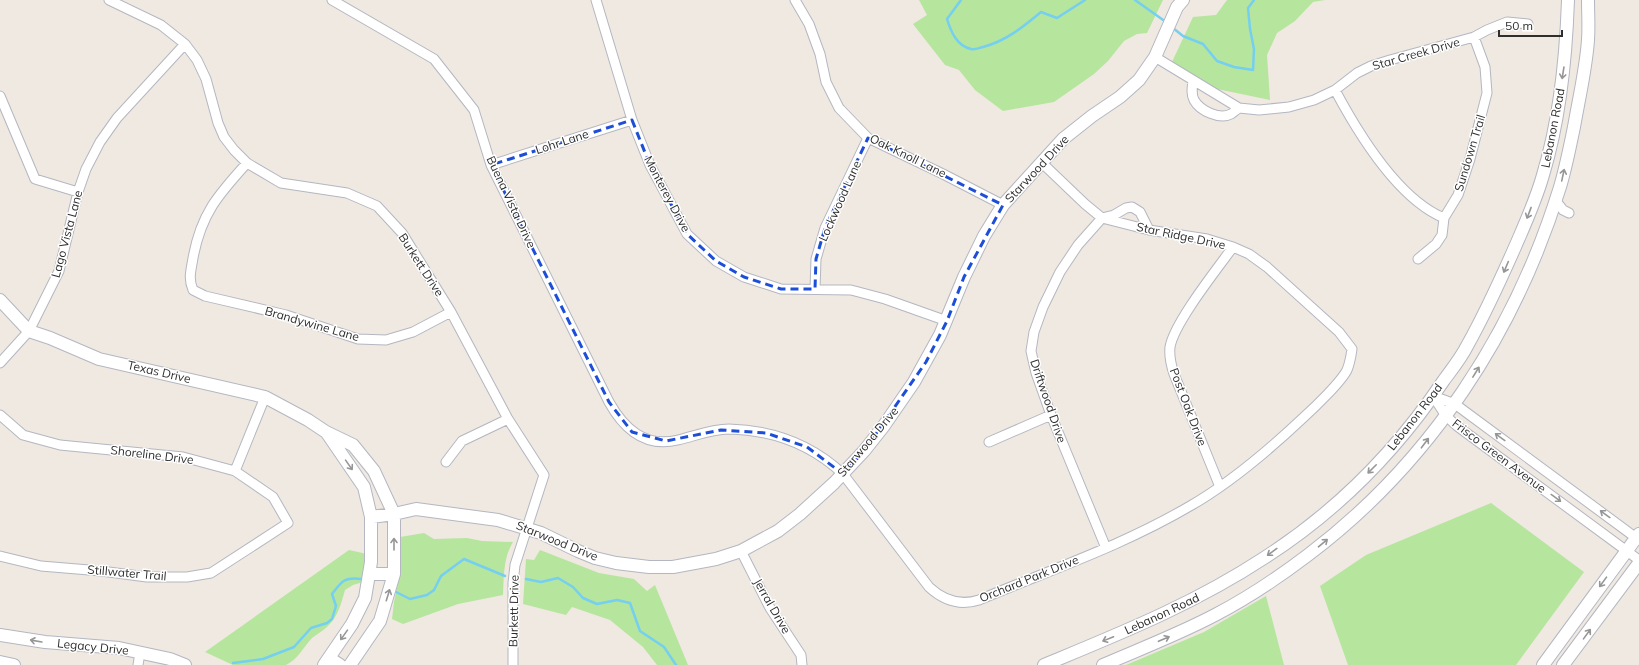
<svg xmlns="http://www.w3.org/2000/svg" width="1639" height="665" viewBox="0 0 1639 665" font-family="Mulish,sans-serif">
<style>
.green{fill:#b6e59e}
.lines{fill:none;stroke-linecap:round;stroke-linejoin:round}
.stream{stroke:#75cff0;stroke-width:2.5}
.street-casing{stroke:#b4b7c1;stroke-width:11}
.secondary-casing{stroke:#b4b7c1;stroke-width:14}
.street{stroke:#fff;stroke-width:9}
.secondary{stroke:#fff;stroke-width:12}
.oneway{stroke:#969696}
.marked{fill:none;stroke:#1d4ed8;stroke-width:3;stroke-dasharray:8 5;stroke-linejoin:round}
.labels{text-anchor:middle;stroke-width:3;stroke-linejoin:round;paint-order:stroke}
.street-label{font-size:12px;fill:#2e2e2e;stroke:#fff}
</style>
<rect width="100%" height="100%" fill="#efe9e1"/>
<path class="green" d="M919,0H1163L1147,33L1137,34L1124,41L1108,61L1094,74L1054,102L1003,111L975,90L959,70L945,65L913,24L927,15Z
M1227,0H1325L1313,2L1295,21L1277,33L1267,55L1270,100L1217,89L1172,62L1193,17L1216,15Z
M1491,503L1584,572L1516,665H1348L1320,586L1366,555Z
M424,533L434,539L467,538L482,541L513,542C503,558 504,577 503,595L458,604L403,624L392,619L394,602L400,574V537Z
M349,550L367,554L363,582L353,585L345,590C341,604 338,617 327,627C323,631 317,634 312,638C303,648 298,659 286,665H233L205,652Z
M540,550L599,573L634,579L647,591L655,585L688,665H657L643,647L610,620L572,607L566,615L523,604L526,559L534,560Z
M1266,596L1284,665H1126L1204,632Z"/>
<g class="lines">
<path class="stream" d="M961,0L947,19C951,32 957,46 971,49C975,50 979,48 983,47C1006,41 1023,27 1041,12L1057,18L1085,0
M1135,0L1166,22
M1173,28L1183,36L1203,44L1217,61L1234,67L1253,70L1254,49L1250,29L1248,8L1254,0
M526,579L541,582L558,578L573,587L583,598L597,604L617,600L630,603L640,631L664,647L676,665
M396,592L410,599L427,595L434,590L441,576L464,559L505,576
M233,663L263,659L294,647L311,628L327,623L332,619L336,606L332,594C342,581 344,577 361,579"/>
<defs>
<path id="street" d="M109,0L161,25L185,44L197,60L206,79L218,123L224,137L234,150L247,163L281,183L347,193L377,206L402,233L451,312L508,419L544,475L515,565L513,583V665
M332,0L434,59L474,110L491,165L609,402C624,429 645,448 678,440C695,436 711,429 729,429C772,430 811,444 843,474L929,587C944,601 960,606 979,600C1050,570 1124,545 1190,506C1232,482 1269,450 1304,417C1315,407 1341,382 1347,370C1350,363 1351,356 1352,349L1339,332L1267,267L1249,254L1233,247L1207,239L1149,230L1102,218L1085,204L1041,162
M596,0L632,120L650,165L687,234L716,261L744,277L781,289L851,290L885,299L947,321
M795,0L809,24L820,54L826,82L839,108L868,138L943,174L1003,205
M1155,57L1239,108L1259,110L1289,107L1314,100L1335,90L1357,73L1371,66L1390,60L1474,37L1487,30L1507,22L1528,24
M1193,81C1192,88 1191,94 1194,100C1200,111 1220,120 1231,114C1234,112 1236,110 1239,108
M1335,90C1358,133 1398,199 1444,218
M0,96L35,179L78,192
M247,163C218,195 201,214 193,258C191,271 188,278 193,290L205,296L286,315L358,339L386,340L413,332L451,312
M491,165L632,120
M1556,201L1563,210L1569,213
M1418,259L1436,244L1442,235L1444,218L1458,195L1470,159L1487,93L1485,67L1474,37
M815,289L816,259L825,228L868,138
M0,363L29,331L59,271L78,192L86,169L100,142L117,118L185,44
M1433,396L1446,416L1457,426L1639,560
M1433,396L1455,404L1463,410L1639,540
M0,415L23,435L60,445L183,457L235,471L273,497L288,523L211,573L187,577H147L101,571L41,566L0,556
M989,442L1051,415
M446,462L462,441L508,419
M235,471L265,397
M1220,487L1174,374C1171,365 1169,356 1170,347C1174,323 1217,269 1233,247
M1106,548L1051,415L1036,373L1031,351L1034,332L1043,307L1060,272L1078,245L1102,218L1114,215L1126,208L1132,207L1140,212L1149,230
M741,551L770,608L801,655L802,665
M138,665L140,653"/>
<path id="secondary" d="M0,300L29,331L50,338L99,359L265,397L308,420L326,432L353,445L374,471L394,514V574L380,621L350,665
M371,517L394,514L416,509L498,520L541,533L578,551L595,558L616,563L649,567H673L716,559L741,551L778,531L800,514L834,483L864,451L883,427L914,382L940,335L964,277L984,236L1003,205L1063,139L1092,116L1120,97L1139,80L1155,57L1177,7L1183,0
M369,574H394
M0,635L45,642L119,648L170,659L185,665
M329,658L340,665
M0,662L14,665
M324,665L352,624L365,598L371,562V517L364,487L327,433
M1044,665C1121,633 1194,604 1264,558C1336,512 1397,450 1444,380C1452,369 1461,358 1467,346C1485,314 1500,281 1515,247C1525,224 1536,200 1543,175C1560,119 1566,59 1568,0
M1103,665C1140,649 1179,634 1215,615C1248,598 1279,577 1308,555C1430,463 1515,333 1560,187C1566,167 1570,146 1574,127C1579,98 1586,69 1588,40C1589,27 1588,13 1588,0
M1543,665L1639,534
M1563,665L1639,563"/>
</defs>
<use href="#street" class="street-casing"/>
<use href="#secondary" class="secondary-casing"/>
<use href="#street" class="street"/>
<use href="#secondary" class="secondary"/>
</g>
<defs><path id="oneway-shaft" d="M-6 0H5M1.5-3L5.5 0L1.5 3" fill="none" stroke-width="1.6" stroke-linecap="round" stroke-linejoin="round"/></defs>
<g class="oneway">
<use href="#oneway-shaft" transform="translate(1563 73) rotate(99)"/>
<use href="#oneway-shaft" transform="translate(1563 175) rotate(-78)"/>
<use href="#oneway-shaft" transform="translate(1529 213) rotate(111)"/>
<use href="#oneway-shaft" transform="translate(1506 267) rotate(113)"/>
<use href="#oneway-shaft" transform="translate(1476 372) rotate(-58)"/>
<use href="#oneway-shaft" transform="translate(1500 437) rotate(-144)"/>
<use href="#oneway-shaft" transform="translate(1425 443) rotate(-53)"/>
<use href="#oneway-shaft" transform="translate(349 465) rotate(55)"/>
<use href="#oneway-shaft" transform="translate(1372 469) rotate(135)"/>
<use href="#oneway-shaft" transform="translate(1556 498) rotate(36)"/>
<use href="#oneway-shaft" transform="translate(1605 514) rotate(-144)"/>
<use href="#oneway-shaft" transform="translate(1323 543) rotate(-40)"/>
<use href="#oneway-shaft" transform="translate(394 544) rotate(-90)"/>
<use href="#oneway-shaft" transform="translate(1272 552) rotate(144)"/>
<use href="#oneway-shaft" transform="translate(1603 582) rotate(126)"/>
<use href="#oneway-shaft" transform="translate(388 595) rotate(-73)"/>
<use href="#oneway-shaft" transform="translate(1587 634) rotate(-54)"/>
<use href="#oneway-shaft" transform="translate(344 635) rotate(125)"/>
<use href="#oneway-shaft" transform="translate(1108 639) rotate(158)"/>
<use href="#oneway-shaft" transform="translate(1164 639) rotate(-23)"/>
<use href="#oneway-shaft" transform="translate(36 641) rotate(-170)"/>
</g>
<path class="marked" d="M632,120L650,165L687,234L716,261L744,277L781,289H815L816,259L825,228L868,138L1003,205L964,277L947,321L926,362L864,451L843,474L807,447L766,433L721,430L666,441L632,432L609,402L491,165Z"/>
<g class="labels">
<g class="street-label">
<text transform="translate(1416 54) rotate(-16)" y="4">Star Creek Drive</text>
<text transform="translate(1553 128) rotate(-79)" y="4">Lebanon Road</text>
<text transform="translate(562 142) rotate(-18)" y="4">Lohr Lane</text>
<text transform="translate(1470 153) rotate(-73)" y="4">Sundown Trail</text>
<text transform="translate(908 156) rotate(26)" y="4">Oak Knoll Lane</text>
<text transform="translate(1037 169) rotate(-47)" y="4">Starwood Drive</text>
<text transform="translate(667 194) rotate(62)" y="4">Monterey Drive</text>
<text transform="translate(840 201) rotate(-66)" y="4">Lockwood Lane</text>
<text transform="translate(511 202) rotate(65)" y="4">Buena Vista Drive</text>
<text transform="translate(67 234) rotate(-75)" y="4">Lago Vista Lane</text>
<text transform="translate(1181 236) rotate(12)" y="4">Star Ridge Drive</text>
<text transform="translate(421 265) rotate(57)" y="4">Burkett Drive</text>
<text transform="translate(312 324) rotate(16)" y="4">Brandywine Lane</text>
<text transform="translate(159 372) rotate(13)" y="4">Texas Drive</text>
<text transform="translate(1048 401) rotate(71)" y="4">Driftwood Drive</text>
<text transform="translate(1188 407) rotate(69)" y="4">Post Oak Drive</text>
<text transform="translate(1415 417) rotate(-52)" y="4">Lebanon Road</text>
<text transform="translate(868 442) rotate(-50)" y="4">Starwood Drive</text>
<text transform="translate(152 455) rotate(7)" y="4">Shoreline Drive</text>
<text transform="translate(1499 456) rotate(37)" y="4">Frisco Green Avenue</text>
<text transform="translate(557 541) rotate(22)" y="4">Starwood Drive</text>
<text transform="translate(127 573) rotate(5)" y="4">Stillwater Trail</text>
<text transform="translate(1029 579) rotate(-22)" y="4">Orchard Park Drive</text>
<text transform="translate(772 606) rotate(60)" y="4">Jerral Drive</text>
<text transform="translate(514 611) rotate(-89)" y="4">Burkett Drive</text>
<text transform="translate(1162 614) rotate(-25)" y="4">Lebanon Road</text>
<text transform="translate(93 647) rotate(6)" y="4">Legacy Drive</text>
</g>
</g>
<path d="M1499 30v6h63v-6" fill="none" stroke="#2e2e2e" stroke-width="2"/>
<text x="1505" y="30" font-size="12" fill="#2e2e2e" stroke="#ffffff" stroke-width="3" paint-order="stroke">50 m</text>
</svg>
